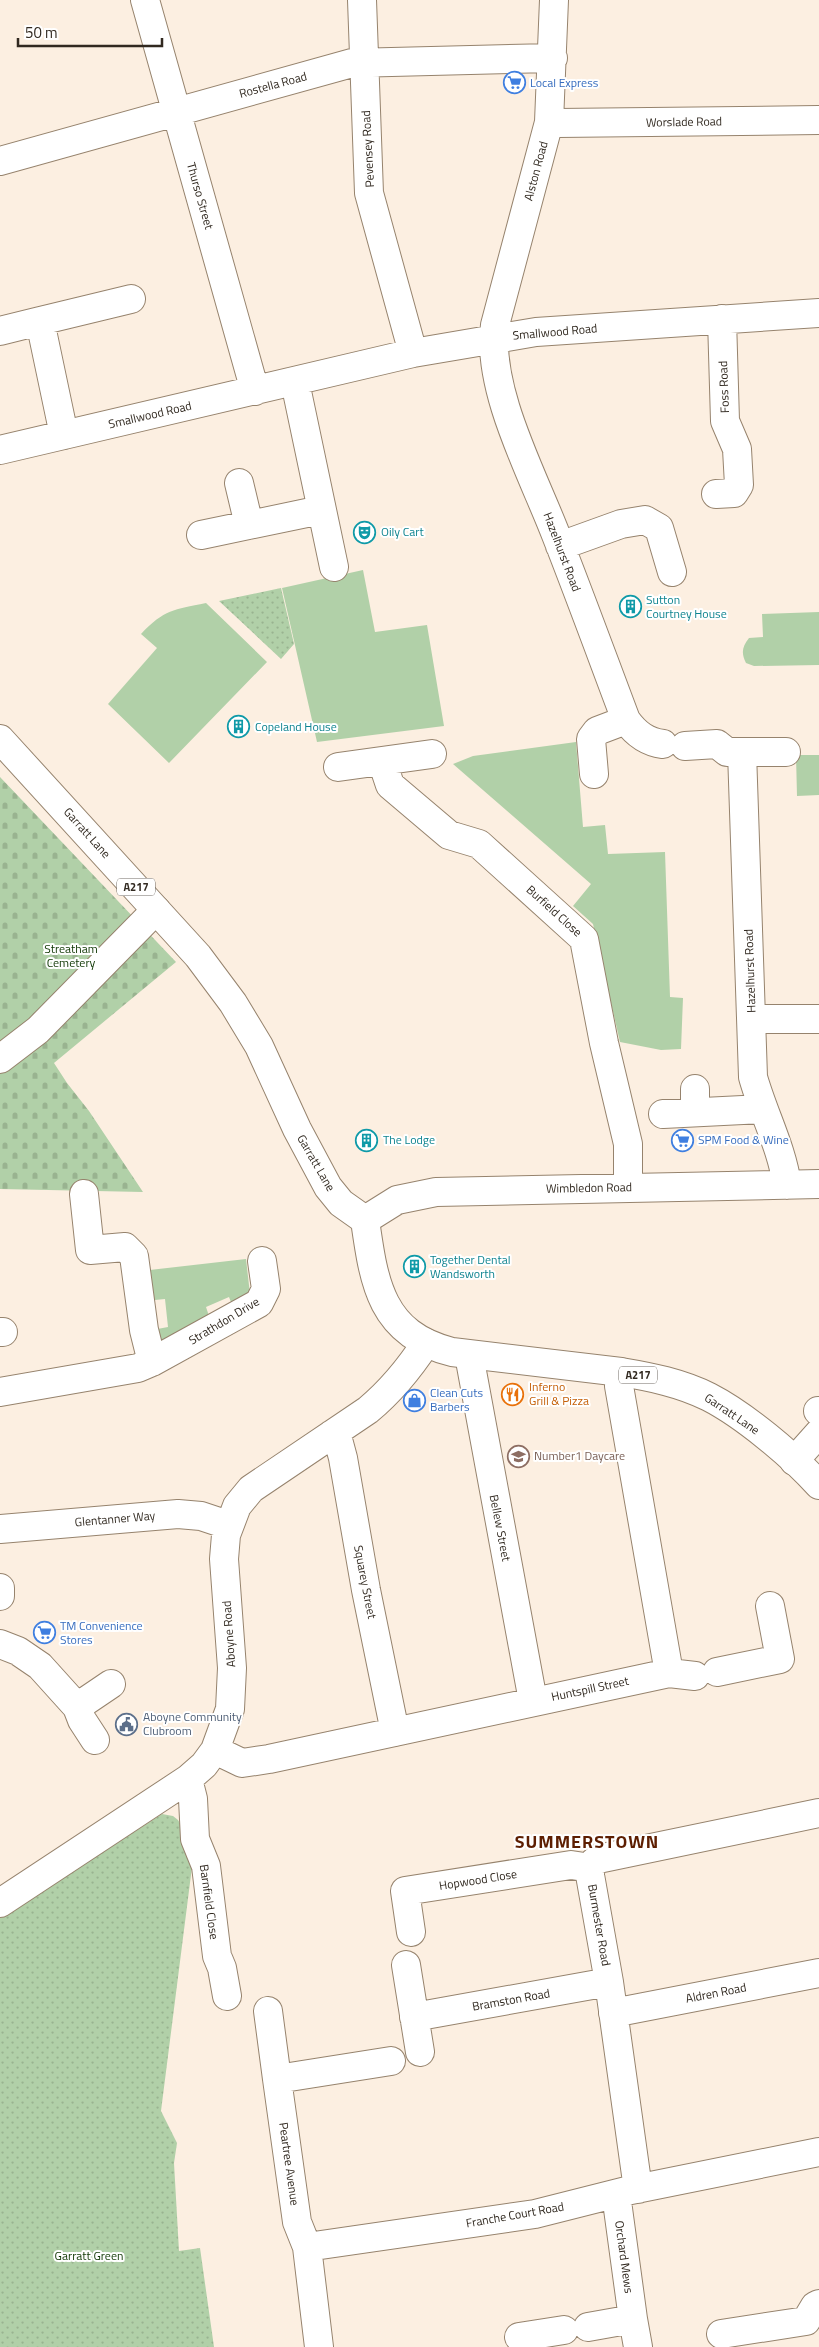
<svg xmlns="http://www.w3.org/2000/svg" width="819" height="2347" viewBox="0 0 819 2347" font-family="'Titillium Web',sans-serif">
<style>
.grass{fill:#b1d0a8}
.cemetery{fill:url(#cemetery-stones)}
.park{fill:url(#park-dots)}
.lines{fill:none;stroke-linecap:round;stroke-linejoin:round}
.minor-casing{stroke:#96836d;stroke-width:30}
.major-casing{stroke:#96836d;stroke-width:30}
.minor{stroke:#fff;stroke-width:28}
.major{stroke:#fff;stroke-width:28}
.labels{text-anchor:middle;stroke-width:4;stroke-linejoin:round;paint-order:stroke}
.shield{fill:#fff;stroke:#6f6963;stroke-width:1}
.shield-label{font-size:11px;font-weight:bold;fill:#312920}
.shop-label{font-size:12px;fill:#366cbe;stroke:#fff;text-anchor:start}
.street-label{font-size:12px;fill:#312920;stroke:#fff}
.culture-label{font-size:12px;fill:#0d838f;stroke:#fff;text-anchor:start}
.park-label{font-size:12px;fill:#0d3500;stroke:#fff}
.food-label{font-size:12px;fill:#c56008;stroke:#fff;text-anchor:start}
.education-label{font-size:12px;fill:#785e54;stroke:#fff;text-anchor:start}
.service-label{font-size:12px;fill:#4e5e75;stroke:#fff;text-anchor:start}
.district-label{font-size:18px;font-weight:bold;letter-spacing:1px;fill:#5d1e01;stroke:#fff}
</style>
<defs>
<pattern id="cemetery-stones" width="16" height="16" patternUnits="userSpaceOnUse" patternTransform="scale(1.25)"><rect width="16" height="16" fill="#b1d0a8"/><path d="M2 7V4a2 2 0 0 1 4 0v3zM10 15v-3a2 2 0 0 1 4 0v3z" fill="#99b390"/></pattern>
<pattern id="park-dots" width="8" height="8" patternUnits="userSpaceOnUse" patternTransform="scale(1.25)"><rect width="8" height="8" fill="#b1d0a8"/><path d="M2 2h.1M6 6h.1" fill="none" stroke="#99b390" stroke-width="1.8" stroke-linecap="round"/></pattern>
</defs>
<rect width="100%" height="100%" fill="#fcefe1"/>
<path class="grass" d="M363,570L375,632L427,625L444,726L317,742L282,588Z
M206,603L267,662L169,763L108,704L157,648L141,634C165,609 173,610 206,603Z
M819,612V665L754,666L746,663C741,653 742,647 749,638L763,637L762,614Z
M576,742L583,827L605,825L608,854L665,852L670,997L683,998L681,1049L661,1050L620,1042L593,924L573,906L591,884L453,764L473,756Z
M796,755H819V795L797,796Z
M246,1259L250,1294L234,1310L229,1297L206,1307L209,1316L157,1347L152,1330L168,1327L165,1299L145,1301L141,1271Z"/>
<path class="cemetery" d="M0,777L176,962L54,1063L67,1083L89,1111L143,1192L0,1189Z"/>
<path class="park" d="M281,588L294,644L281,659L219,601Z
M162,1814L173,1816L178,1820L182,1827L192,1867L161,2111L177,2143L174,2163L179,2251L200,2248L214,2347H0V1918Z"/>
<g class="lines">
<defs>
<path id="minor" d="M145,0L255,391
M362,0L369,193L413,353
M554,0L549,122L495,325C486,389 533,475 556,535C580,596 603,659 626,720C636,734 647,742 663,744
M549,122L558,123L819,120
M0,161L352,63L553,58
M0,331L40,321
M295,382L334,567
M64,435L40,321L131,299
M0,450L413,353L536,332L819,313
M239,483L249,525
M716,494L734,493L739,485L737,449L725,421L722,319
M201,535L321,510
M560,546L621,524L645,520L659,528L672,572
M685,746L717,744L727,752H786
M742,752L753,1077C763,1113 782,1148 787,1185
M382,761L390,785L449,835L479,844L584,939L604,1043L628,1144V1187
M338,767L432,754
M594,774L591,739L597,731L626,720
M752,1019H819
M0,1059L38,1030L156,910
M695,1089V1112
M663,1114L763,1109
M84,1194L90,1250L125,1247L134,1256L144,1330L152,1362
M365,1220L397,1200L436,1192L819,1184
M0,1332H3
M469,1355L533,1701
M621,1372L619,1386L669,1673
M0,1392L138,1368L152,1362L259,1303L266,1289L262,1261
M818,1411L819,1412
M332,1434L339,1443L343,1458L366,1590L395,1732
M794,1461L819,1433
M0,1529L178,1514L201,1516L228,1525
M0,1588V1596
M0,1644L18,1651L40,1666L77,1707L82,1720L95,1740
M717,1672L780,1659L770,1606
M77,1707L111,1684
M215,1750L242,1763L269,1759L669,1673L695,1676
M188,1779L193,1799L195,1839L206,1866L217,1956L222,1968L227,1996
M0,1903L188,1779L204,1765L215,1750L230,1709L232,1668L224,1559L226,1535L237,1506L251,1489L368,1410C392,1390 409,1369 426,1343
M411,1932L405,1891L571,1865L591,1868
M406,1965L420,2052
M268,2011L277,2079
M613,2013L819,1973
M414,2017L609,1982
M638,2189L609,1982L590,1875C590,1869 592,1862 598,1859L819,1813
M307,2247L297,2222L277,2079L391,2061
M633,2319L638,2347
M588,2327L633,2319L616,2194
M721,2334L806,2321L815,2306L819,2304
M519,2337L564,2330
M319,2347L307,2247L535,2214L626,2191L819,2152"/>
<path id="major" d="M0,739L198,956L233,1003L259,1046L297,1129L328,1187L341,1203L365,1220C374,1284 381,1334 452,1352L621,1372C651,1377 681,1383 709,1397C744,1415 792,1455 819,1485"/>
</defs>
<use href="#minor" class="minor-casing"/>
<use href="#major" class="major-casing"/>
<use href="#minor" class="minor"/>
<use href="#major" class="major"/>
</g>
<defs>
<symbol id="supermarket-ring" viewBox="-11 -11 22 22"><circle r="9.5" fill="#fff" stroke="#3f7fe0" stroke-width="1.5"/><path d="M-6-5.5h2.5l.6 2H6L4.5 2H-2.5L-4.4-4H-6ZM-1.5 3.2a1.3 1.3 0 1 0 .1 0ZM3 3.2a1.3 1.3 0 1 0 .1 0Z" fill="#3f7fe0"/></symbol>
<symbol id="theatre-ring" viewBox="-11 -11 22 22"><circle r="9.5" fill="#fff" stroke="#0f9aa8" stroke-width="1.5"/><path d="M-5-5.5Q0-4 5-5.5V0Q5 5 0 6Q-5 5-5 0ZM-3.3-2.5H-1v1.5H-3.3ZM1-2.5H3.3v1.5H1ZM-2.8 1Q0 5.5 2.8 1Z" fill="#0f9aa8"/></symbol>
<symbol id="building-ring" viewBox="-11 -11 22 22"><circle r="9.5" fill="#fff" stroke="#0f9aa8" stroke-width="1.5"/><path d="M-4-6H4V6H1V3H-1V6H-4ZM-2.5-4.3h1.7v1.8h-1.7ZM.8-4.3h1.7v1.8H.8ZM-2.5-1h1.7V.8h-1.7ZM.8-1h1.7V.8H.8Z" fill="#0f9aa8"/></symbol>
<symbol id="restaurant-ring" viewBox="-11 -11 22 22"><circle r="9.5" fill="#fff" stroke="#e8710a" stroke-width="1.5"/><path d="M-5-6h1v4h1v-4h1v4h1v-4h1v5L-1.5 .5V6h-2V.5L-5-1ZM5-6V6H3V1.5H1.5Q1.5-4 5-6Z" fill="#e8710a"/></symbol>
<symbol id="shop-ring" viewBox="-11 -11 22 22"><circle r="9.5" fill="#fff" stroke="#3f7fe0" stroke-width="1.5"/><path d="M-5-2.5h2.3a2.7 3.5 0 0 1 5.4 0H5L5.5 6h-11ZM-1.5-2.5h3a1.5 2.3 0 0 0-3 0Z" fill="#3f7fe0"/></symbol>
<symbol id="school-ring" viewBox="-11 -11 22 22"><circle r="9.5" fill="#fff" stroke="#8d6e63" stroke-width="1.5"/><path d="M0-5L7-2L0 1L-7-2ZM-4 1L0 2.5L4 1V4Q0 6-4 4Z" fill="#8d6e63"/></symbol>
<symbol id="civic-ring" viewBox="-11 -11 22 22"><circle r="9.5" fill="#fff" stroke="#5c6f8a" stroke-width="1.5"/><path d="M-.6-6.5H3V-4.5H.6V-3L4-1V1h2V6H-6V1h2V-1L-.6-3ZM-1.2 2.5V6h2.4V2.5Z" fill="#5c6f8a"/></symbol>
</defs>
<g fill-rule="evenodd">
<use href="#supermarket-ring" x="502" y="70" width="25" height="25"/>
<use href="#theatre-ring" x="352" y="520" width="25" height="25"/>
<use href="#building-ring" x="618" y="594" width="25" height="25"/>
<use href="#building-ring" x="226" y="714" width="25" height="25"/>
<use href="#building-ring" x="354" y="1128" width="25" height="25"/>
<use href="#supermarket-ring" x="670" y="1128" width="25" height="25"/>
<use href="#building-ring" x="402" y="1254" width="25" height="25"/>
<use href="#restaurant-ring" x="500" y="1382" width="25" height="25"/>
<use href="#shop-ring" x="402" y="1388" width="25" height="25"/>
<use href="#school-ring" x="506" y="1444" width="25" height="25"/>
<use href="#supermarket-ring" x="32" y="1620" width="25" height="25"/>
<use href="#civic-ring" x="114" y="1712" width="25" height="25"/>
</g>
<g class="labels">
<g class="shield">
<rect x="117" y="878.5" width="38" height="17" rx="4"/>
<rect x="619" y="1366.5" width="38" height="17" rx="4"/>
</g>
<g class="shield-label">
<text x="136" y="891">A217</text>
<text x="638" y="1379">A217</text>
</g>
<g class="shop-label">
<text x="530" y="87">Local Express</text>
<text x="698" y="1144">SPM Food &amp; Wine</text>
<text x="430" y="1397">Clean Cuts<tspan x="430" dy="14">Barbers</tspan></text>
<text x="60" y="1630">TM Convenience<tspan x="60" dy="14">Stores</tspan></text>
</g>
<g class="street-label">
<text transform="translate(273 85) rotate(-15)" y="4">Rostella Road</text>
<text transform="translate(684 122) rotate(-1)" y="4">Worslade Road</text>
<text transform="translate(368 149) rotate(-93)" y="4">Pevensey Road</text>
<text transform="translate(536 171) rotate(-75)" y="4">Alston Road</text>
<text transform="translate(200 196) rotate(74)" y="4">Thurso Street</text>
<text transform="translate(555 332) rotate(-5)" y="4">Smallwood Road</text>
<text transform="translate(724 387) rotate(-92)" y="4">Foss Road</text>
<text transform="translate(150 415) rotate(-13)" y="4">Smallwood Road</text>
<text transform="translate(562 552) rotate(69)" y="4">Hazelhurst Road</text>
<text transform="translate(87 833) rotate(48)" y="4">Garratt Lane</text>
<text transform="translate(554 911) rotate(42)" y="4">Burfield Close</text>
<text transform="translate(750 971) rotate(-92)" y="4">Hazelhurst Road</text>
<text transform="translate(316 1163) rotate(60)" y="4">Garratt Lane</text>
<text transform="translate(589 1188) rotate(-1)" y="4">Wimbledon Road</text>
<text transform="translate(224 1321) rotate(-31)" y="4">Strathdon Drive</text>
<text transform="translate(732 1414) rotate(34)" y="4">Garratt Lane</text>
<text transform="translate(115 1519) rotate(-5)" y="4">Glentanner Way</text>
<text transform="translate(500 1528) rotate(79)" y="4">Bellew Street</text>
<text transform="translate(365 1582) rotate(79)" y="4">Squarey Street</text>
<text transform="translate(229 1634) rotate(-94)" y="4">Aboyne Road</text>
<text transform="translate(590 1689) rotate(-12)" y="4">Huntspill Street</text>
<text transform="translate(478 1880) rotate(-9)" y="4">Hopwood Close</text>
<text transform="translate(209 1902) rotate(82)" y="4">Barnfield Close</text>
<text transform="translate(599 1925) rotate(80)" y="4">Burmester Road</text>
<text transform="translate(716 1993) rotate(-11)" y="4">Aldren Road</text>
<text transform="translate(511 2000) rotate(-10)" y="4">Bramston Road</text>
<text transform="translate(289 2164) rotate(82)" y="4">Peartree Avenue</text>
<text transform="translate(515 2215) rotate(-10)" y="4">Franche Court Road</text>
<text transform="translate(624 2257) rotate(82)" y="4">Orchard Mews</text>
</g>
<g class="culture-label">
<text x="381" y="536">Oily Cart</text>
<text x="646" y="604">Sutton<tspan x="646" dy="14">Courtney House</tspan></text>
<text x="255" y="731">Copeland House</text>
<text x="383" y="1144">The Lodge</text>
<text x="430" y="1264">Together Dental<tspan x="430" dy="14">Wandsworth</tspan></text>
</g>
<g class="park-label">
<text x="71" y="953">Streatham<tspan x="71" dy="14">Cemetery</tspan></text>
<text x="89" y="2260">Garratt Green</text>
</g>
<g class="food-label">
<text x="529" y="1391">Inferno<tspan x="529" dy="14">Grill &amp; Pizza</tspan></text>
</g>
<g class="education-label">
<text x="534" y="1460">Number1 Daycare</text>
</g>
<g class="service-label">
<text x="143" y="1721">Aboyne Community<tspan x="143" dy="14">Clubroom</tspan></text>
</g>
<g class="district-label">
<text x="587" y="1848">SUMMERSTOWN</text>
</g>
</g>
<path d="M18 38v8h144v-8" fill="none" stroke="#312920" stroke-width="2.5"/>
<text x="25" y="38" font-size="15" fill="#312920" stroke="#ffffff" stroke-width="4" paint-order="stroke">50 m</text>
</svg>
